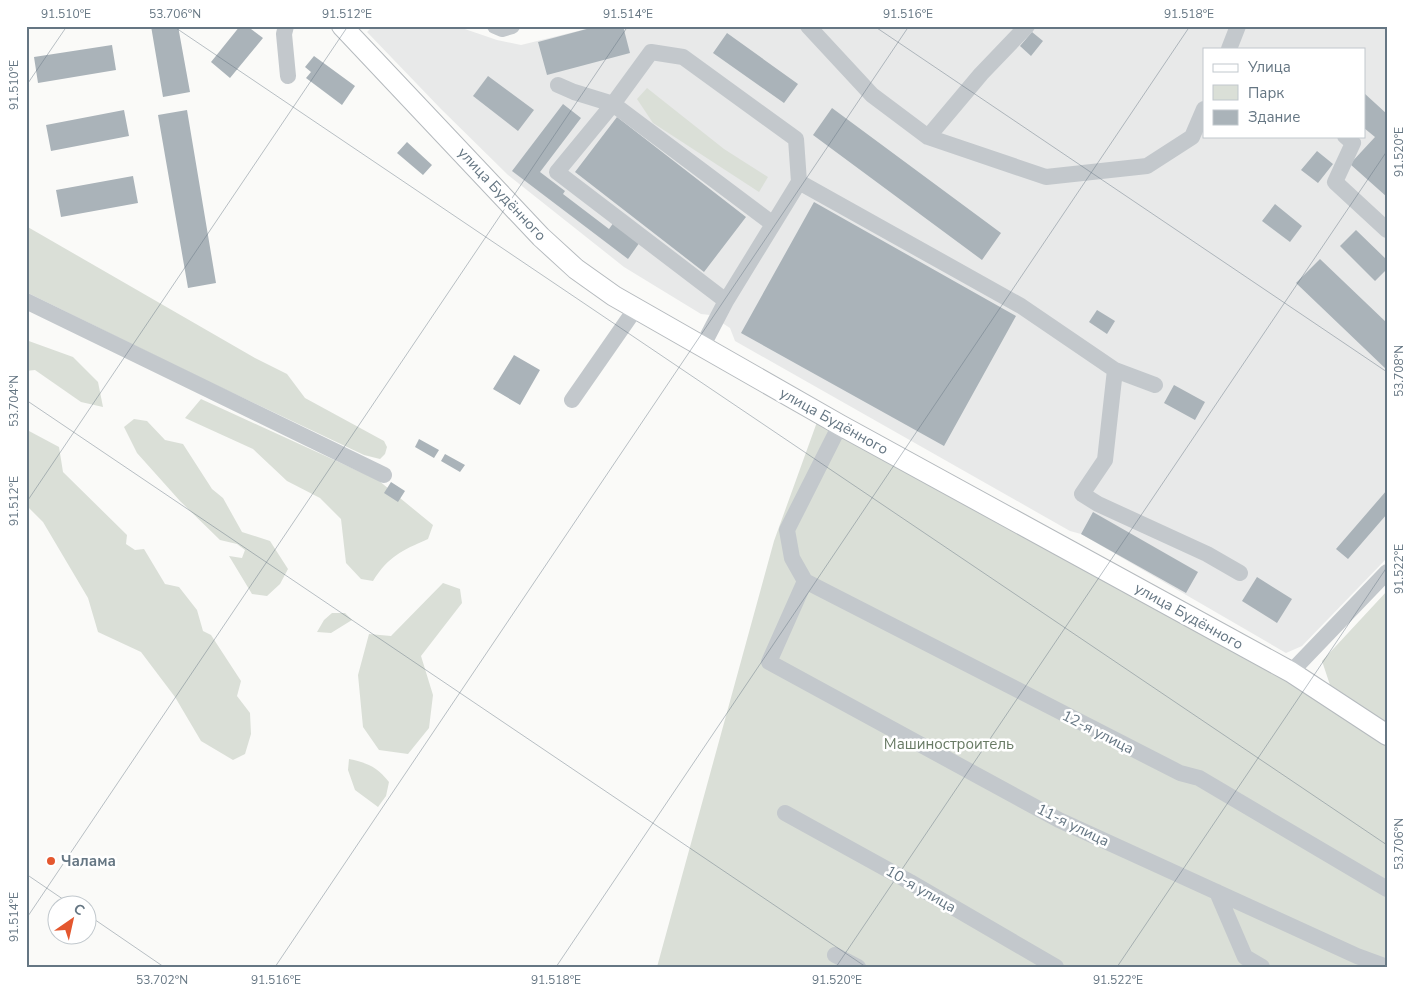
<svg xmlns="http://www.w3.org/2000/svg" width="1413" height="993" viewBox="0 0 1413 993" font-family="'Nunito Sans',sans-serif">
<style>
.built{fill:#e8e9e9;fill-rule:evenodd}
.green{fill:#dadfd7}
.building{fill:#aab3b9}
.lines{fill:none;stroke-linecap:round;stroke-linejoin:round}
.major-casing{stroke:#b5babe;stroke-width:22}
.minor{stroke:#c3c8cc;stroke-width:16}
.major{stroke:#fff;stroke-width:20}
.ticks{fill:none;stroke:#657683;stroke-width:1;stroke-opacity:0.45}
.poi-dot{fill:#e4572e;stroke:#fff;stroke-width:2}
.labels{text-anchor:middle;stroke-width:5;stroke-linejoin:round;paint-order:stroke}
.street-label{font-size:15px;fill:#657683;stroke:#fff}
.park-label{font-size:15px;fill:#687a64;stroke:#fff}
.poi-label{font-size:15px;font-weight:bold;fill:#657683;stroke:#fff;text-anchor:start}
.neatline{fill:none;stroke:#657683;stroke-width:2}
.ticks-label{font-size:12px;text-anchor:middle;fill:#657683}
</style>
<rect width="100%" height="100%" fill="#fafaf8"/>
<path class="built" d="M373,26H456L497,40L521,45L598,26H1387V558L1302,646L1286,653L1081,534L1070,531L735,341L730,328L710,315L701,314L624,267L508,175L441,109L367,32ZM1204,49H1364V136H1204Z"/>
<path class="green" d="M647,88L724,149L768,177L759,192L653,123L637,99Z
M26,226L255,358L287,374L305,398L384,441L387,447L385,454L380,459L364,455L203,379L26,292Z
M26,340L73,357L98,382L103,407L81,402L35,370L26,371Z
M201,399L378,480L433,525L428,539C401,551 389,556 373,581L361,579L346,563L341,519L320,498L287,481L253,449L185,418Z
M134,419L147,421L165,440L183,444L212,489L223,498L242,532L270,541L288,569L280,584L267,596L252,594L229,556L242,558L245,550L237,544L220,540L180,501L137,453L124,427Z
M817,422L1286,671L1387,739V967H657L774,541Z
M26,425L29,431L59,447L63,472L127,535L126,544L135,550L144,549L165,584L179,587L197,610L203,631L211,635L241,681L237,696L250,713L251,734L245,754L233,760L201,741L175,697L141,652L98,632L88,598L43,522L26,505Z
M443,583L460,589L462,603L421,656L433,695L429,728L408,754L379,750L363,727L358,675L369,634L391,636Z
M1387,591V723L1330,685L1322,661Z
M332,613H345L352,620L331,633L317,632L324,620Z
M349,759C368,763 377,767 389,782L386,796L378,807L355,790L348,770Z"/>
<path class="building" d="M151,26H178L190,92L163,97Z
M240,26H254L251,29L263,38L230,78L211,62Z
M598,26H623L630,53L547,75L538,42Z
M1032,32L1043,41L1031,56L1020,46Z
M727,33L798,84L784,103L713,53Z
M112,45L116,70L38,83L34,57Z
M314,56L355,86L342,105L306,78L311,72L305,67Z
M488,76L534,110L518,131L473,96Z
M1364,93L1387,114V197L1350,164L1375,137L1364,128Z
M563,104L581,118L540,172L565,191L563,194L609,229L614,222L640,242L628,259L512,171Z
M832,108L1001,233L982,260L813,135Z
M124,110L129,136L51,151L46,125Z
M187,110L216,283L188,288L158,115Z
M617,117L746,217L704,272L575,172Z
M407,142L432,165L423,175L397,153Z
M1317,151L1333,164L1318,183L1301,170Z
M133,176L138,203L61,217L56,190Z
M814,202L1016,316L944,446L741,333Z
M1275,204L1302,226L1290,242L1262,221Z
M1356,230L1387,260V269L1375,281L1340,246Z
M1320,259L1387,323V370L1296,283Z
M1097,310L1115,321L1107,334L1089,322Z
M514,355L540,370L520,405L493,389Z
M1174,385L1205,402L1195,420L1164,403Z
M419,439L439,450L434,458L415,447Z
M445,454L465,465L460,472L441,461Z
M391,482L405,491L398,502L384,493Z
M1387,490V514L1348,559L1336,549Z
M1093,512L1198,572L1186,593L1081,534Z
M1257,577L1292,599L1277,623L1242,601Z"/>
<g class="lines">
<defs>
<path id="major" d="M342,26L541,237L576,269L614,296L840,425L1291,672L1387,735"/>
</defs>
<use href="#major" class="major-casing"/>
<path class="minor" d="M286,26L284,34L288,76
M495,26L502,29L512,26
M808,26L872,95L928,137L1046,177L1147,166L1192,137L1204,109
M1229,49L1238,26
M558,85L574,92L613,104L773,224
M1345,136L1353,143L1335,182L1387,230
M928,137L981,74L1027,26
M799,182L1021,306L1115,370L1155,385
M26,301L384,475
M702,347L726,301L799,182L796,139L683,57L651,52L613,104L557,172L726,301
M1115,370L1105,460L1082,494L1098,504L1207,554L1240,573
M572,400L636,308
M840,425L787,530L792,558L805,581L769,662L1059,820L1357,956L1387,967
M805,581L1180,773L1199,778L1387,889
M1291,672L1387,572
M785,813L910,882L1056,967
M1217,892L1245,957L1262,967
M835,955L858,967"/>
<use href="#major" class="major"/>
</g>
<path class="ticks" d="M173,26L1387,845M874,26L1387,372M26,86L67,26M26,400L866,967M26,503L348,26M26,874L73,906M88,915L164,967M26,919L628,26M275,967L909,26M556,967L1190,26M836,967L1387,151M1117,967L1387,567"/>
<circle class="poi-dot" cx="51" cy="861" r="5"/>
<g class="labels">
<g class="street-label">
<text transform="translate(502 194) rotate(47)" y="5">улица Будённого</text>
<text transform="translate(834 421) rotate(29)" y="5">улица Будённого</text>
<text transform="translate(1189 616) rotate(29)" y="5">улица Будённого</text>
<text transform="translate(1098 732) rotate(27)" y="5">12-я улица</text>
<text transform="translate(1073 825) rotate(26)" y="5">11-я улица</text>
<text transform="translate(921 889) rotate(30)" y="5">10-я улица</text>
</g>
<g class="park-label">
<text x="949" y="749">Машиностроитель</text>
</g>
<g class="poi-label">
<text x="61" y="866">Чалама</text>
</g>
</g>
<rect width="1413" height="993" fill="none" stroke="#ffffff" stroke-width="55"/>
<rect x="1203" y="48" width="162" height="90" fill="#ffffff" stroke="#c1c8cd"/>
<rect x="1213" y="64" width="25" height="8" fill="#ffffff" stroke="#c1c8cd"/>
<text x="1248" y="72" font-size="15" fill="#657683">Улица</text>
<rect x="1213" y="85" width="25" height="15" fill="#dadfd7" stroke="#c1c8cd"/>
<text x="1248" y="98" font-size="15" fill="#657683">Парк</text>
<rect x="1213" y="110" width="25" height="15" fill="#aab3b9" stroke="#c1c8cd"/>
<text x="1248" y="122" font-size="15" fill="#657683">Здание</text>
<g transform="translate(72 920) rotate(34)"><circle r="24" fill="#ffffff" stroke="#c1c8cd"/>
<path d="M0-4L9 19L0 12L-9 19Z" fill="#e4572e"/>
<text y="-8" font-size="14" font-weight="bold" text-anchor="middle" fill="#657683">С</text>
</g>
<rect x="28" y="28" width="1358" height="938" class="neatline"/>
<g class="ticks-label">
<text x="66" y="18">91.510°E</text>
<text x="175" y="18">53.706°N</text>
<text x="347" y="18">91.512°E</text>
<text x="628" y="18">91.514°E</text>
<text x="908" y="18">91.516°E</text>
<text x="1189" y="18">91.518°E</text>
<text transform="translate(14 85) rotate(-90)" y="4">91.510°E</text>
<text transform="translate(1399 152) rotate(-90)" y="4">91.520°E</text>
<text transform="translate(1399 371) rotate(-90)" y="4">53.708°N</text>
<text transform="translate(14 401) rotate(-90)" y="4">53.704°N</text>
<text transform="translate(14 501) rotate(-90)" y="4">91.512°E</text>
<text transform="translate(1399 569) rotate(-90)" y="4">91.522°E</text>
<text transform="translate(1399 844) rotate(-90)" y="4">53.706°N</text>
<text transform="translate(14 917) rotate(-90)" y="4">91.514°E</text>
<text x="162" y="984">53.702°N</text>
<text x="276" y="984">91.516°E</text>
<text x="556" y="984">91.518°E</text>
<text x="837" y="984">91.520°E</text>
<text x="1118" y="984">91.522°E</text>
</g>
</svg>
